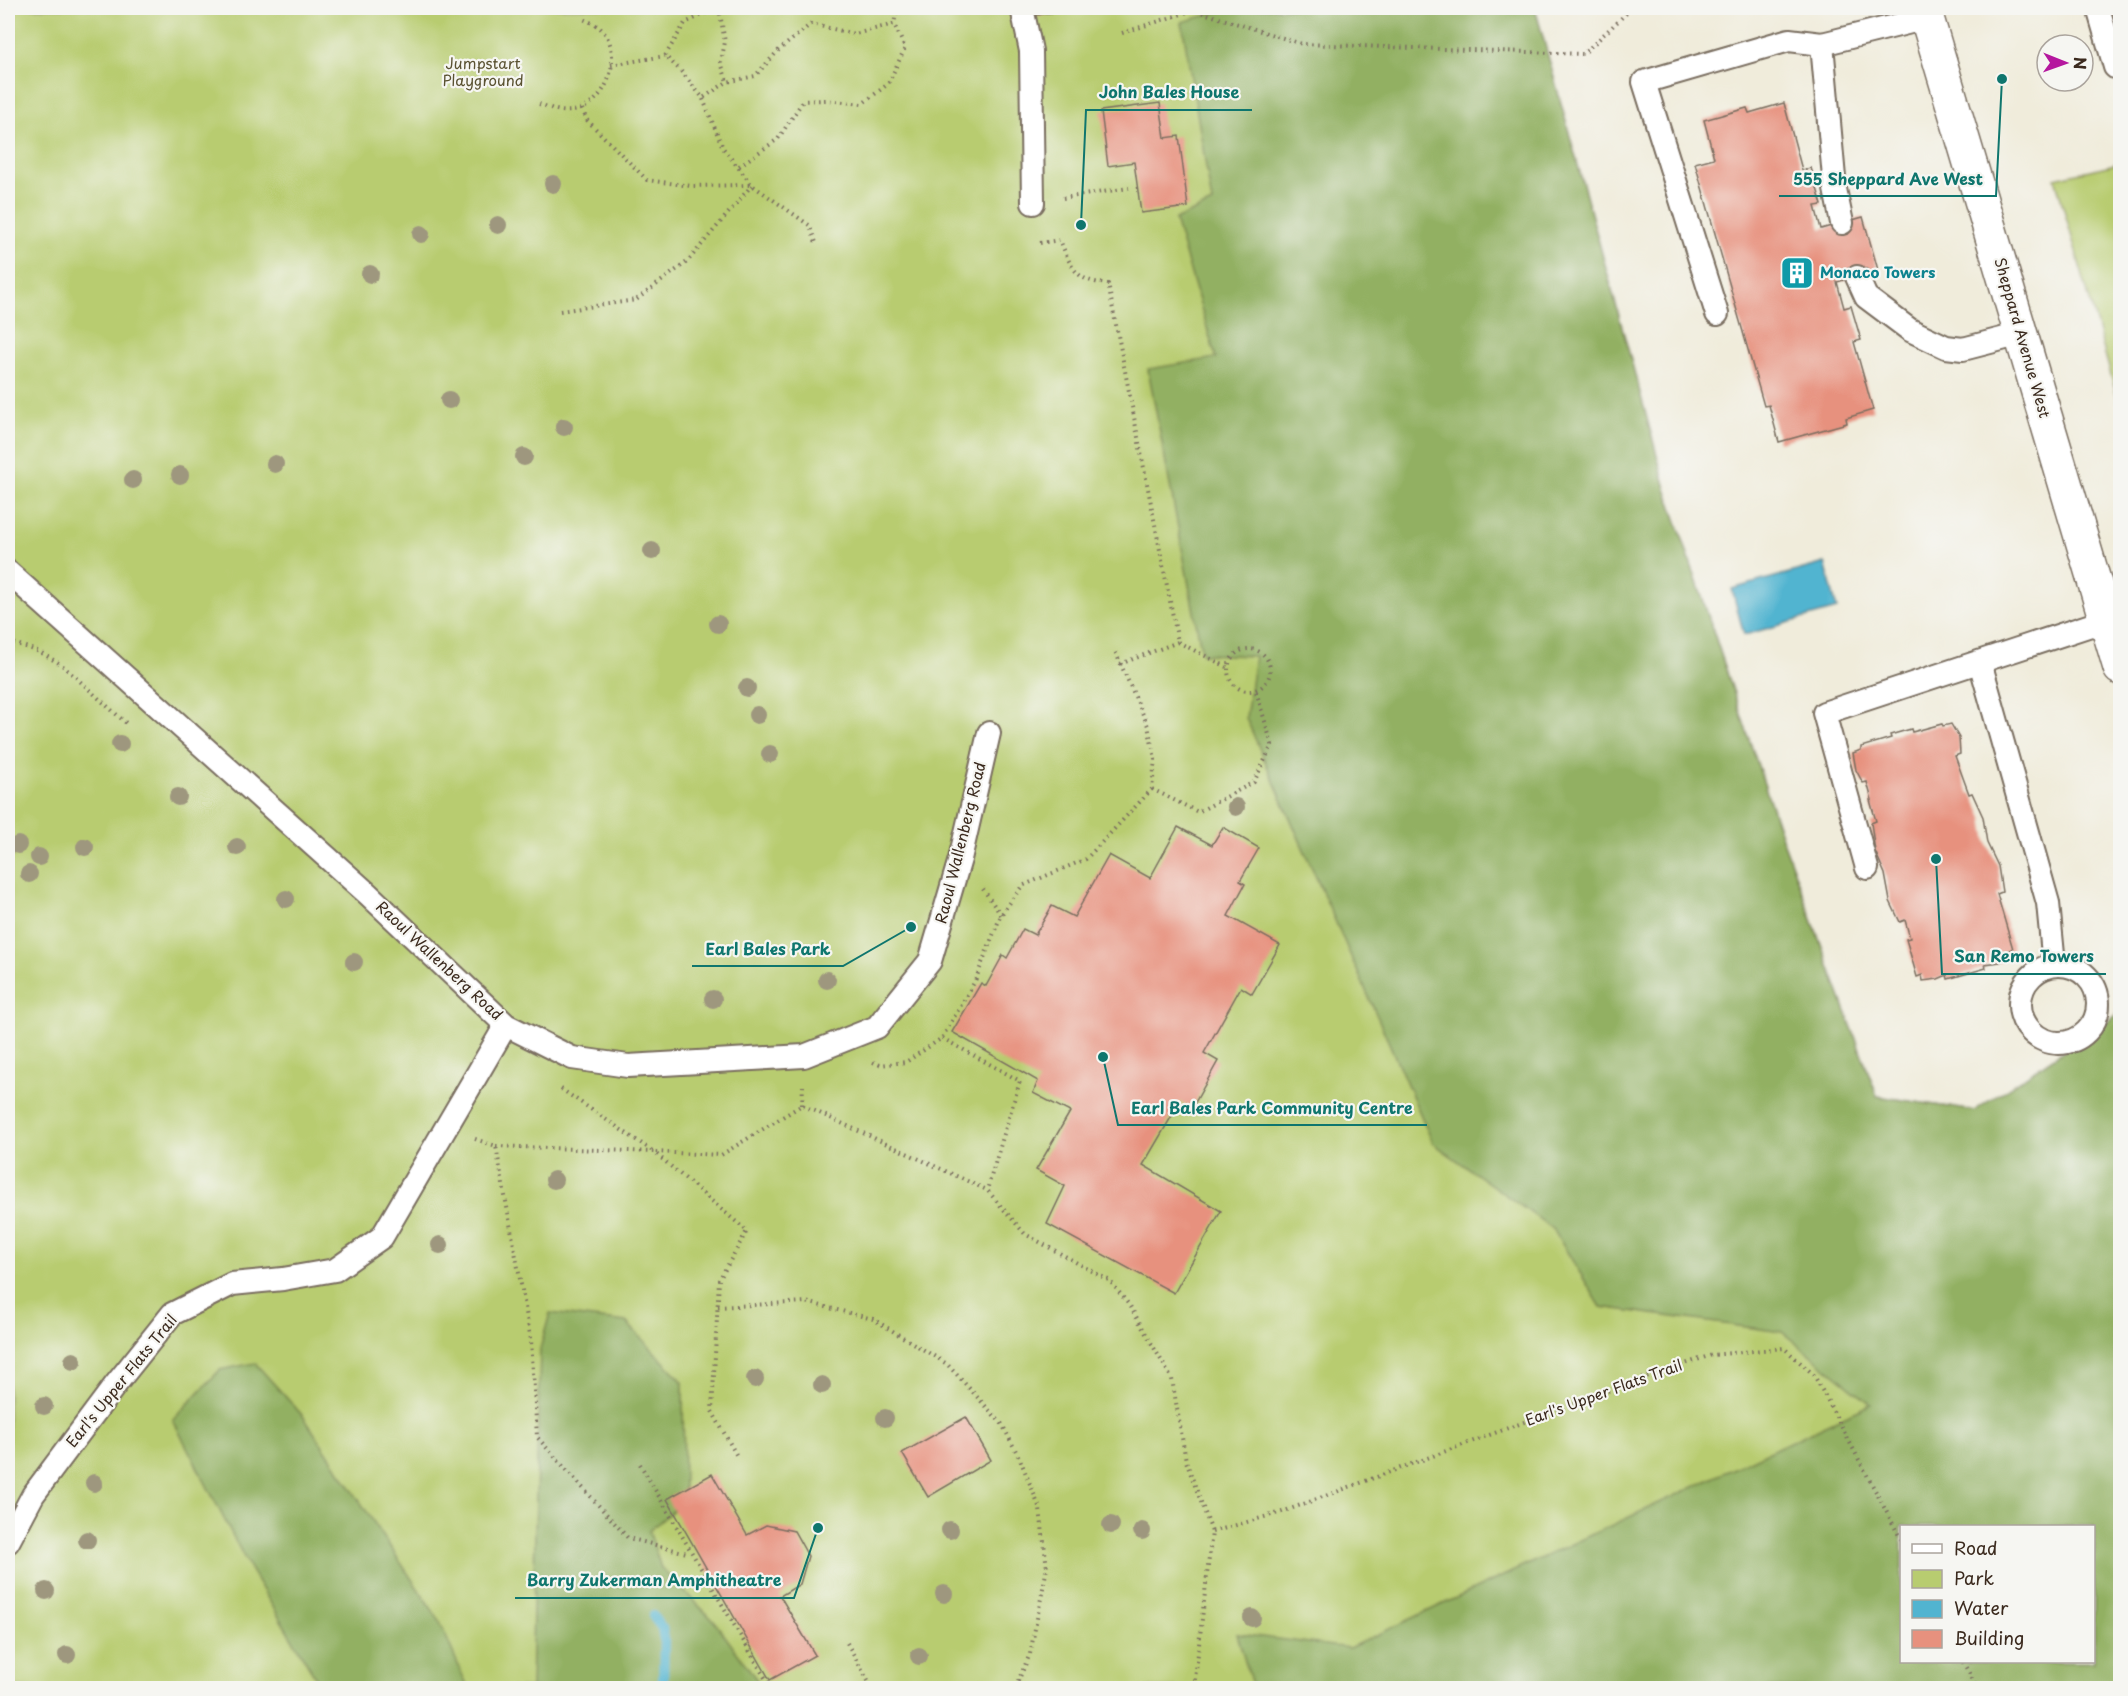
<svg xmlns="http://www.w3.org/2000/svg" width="2128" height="1696" viewBox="0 0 2128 1696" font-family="'Playpen Sans',sans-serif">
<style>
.green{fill:#b8cc70;stroke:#7a7b47;stroke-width:1.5;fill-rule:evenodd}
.forest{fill:#92b062;stroke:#666d40;stroke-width:1.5;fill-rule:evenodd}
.water{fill:#51b4d0;stroke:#466f77;stroke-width:1.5}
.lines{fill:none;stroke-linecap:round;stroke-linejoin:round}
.stream{stroke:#51b4d0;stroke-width:10}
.building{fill:#e7917e}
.lane-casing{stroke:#7a6e60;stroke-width:26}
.secondary-casing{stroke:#7a6e60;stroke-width:36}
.path{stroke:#7a6e60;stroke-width:4;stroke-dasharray:1.5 4.5;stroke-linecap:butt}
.lane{stroke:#fff;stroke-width:22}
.secondary{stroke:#fff;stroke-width:33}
.tree{fill:#9e977e}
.labels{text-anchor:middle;stroke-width:4.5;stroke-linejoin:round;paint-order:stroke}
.park-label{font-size:15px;fill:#5a5232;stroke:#f6f6f2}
.culture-label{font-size:15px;font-weight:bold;fill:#0d838f;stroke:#f6f6f2;text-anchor:start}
.street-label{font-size:15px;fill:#3b2a1e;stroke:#f6f6f2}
.leader{fill:none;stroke:#0f766e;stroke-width:2}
.callout-dot{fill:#0f766e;stroke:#f6f6f2;stroke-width:2}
.callout-label{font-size:16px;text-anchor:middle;font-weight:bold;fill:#0f766e;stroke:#f6f6f2;stroke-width:4.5;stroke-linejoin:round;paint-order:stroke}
</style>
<rect width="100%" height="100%" fill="#f6f6f2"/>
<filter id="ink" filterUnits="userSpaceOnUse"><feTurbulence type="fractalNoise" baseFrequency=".0167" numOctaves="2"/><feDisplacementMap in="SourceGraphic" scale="12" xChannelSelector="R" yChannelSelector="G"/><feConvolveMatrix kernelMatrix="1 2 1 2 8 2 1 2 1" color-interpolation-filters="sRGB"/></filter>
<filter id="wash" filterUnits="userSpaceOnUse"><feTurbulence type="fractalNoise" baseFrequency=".008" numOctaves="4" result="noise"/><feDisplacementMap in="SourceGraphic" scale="24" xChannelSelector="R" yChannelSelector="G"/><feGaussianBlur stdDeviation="1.35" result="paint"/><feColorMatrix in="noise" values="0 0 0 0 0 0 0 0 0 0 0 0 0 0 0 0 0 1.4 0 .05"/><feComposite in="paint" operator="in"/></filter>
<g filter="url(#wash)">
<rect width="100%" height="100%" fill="#f0ecdb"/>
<path class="green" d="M8,8H1535L1667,492L1783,841L1877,1096L1974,1111L2120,1013V1688H8ZM1902,1526H2094V1662H1902Z
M2120,163V407L2055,178Z"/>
<path class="forest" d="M1232,8H1535L1667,492L1783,841L1877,1096L1974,1111L2120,1013V1688H1253L1237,1634L1349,1648L1871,1404L1782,1332L1601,1307L1553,1229L1433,1143L1246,718L1255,656L1202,654L1148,369L1216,358L1175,220L1212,203L1182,22ZM1902,1526H2094V1662H1902Z
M550,1313L626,1322L683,1382L684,1501L649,1531L661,1568L714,1621L763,1688H531L540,1349Z
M255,1363L303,1416L439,1620L468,1688H322L250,1569L173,1420L220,1370Z"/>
<path class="water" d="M1825,563L1837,609L1744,635L1732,589Z"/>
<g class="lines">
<path class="stream" d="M653,1616L662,1628L664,1639L663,1688"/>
</g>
<g id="blocks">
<path class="building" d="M1037,8H1074V9L1038,15Z
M1160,103L1165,138L1179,136L1188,207L1141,213L1134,162L1108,166L1101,111Z
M1784,103L1802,170L1811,168L1822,205L1815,206L1821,229L1863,217L1878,270L1837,282L1844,308L1851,306L1861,340L1854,342L1873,410L1846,418L1847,423L1779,442L1769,405L1764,406L1695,163L1714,158L1704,120L1747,108L1749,113Z
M1942,724L1943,726L1951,724L1959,738L1960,754L1955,756L1969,794L1972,793L1983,817L1987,843L1998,866L2002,892L1997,894L2013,949L2010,950L2011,956L2000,962L1985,964L1986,968L1948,979L1947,975L1938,979L1923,981L1922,975L1917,977L1906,939L1910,938L1905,920L1900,922L1890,901L1885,874L1875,851L1871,823L1876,821L1870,800H1872L1867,782L1863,783L1856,770L1853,753L1861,750V747L1891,738L1890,735L1911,729L1912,732Z
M1178,827L1212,845L1223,827L1259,848L1240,881L1245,884L1228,916L1280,945L1252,994L1241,987L1204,1053L1218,1061L1192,1108L1180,1102L1143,1165L1221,1211L1174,1293L1047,1224L1065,1186L1036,1170L1070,1112L1033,1093L1038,1081L952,1032L981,983L986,986L1003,955L1007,958L1023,929L1035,935L1052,906L1074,917L1109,855L1150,878Z
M966,1417L991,1460L928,1497L902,1453Z
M712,1474L747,1535L766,1525L794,1531L808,1556L800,1584L780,1596L815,1655L770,1680L667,1499Z"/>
</g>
</g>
<g filter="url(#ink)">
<use href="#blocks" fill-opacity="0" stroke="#7a6e60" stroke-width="1.5"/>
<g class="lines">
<defs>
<path id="lane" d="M1022,8L1031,51L1033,203
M2098,8L2115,67L2120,65
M1822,44L1835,189L1842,223
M1857,277L1866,297L1910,330L1946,347L1963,349L2021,334
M1717,314L1644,82L1789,40L1822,44L1927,18
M8,572L368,894L506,1025L572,1058L628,1066L804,1056L877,1027L930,961L960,859L989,733
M1980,662L2048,903L2054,965
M1867,868L1824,713L2106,620
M2020 1004a39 39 0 1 1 78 0a39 39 0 1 1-78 0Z
M8,1542L33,1495L116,1384L172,1314L232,1284L283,1279L335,1270L382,1237L506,1025"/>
<path id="secondary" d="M1924,8L2120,668"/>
</defs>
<use href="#lane" class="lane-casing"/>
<use href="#secondary" class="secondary-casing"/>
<path class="path" d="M717,8L685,23L665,56L680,70L703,98L727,82L755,76L778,51L811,24L855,34L894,24L897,8
M719,8L725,42L721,62L727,82
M1122,33L1194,10L1302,44L1583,54L1632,8
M611,65L665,56
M703,99L723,148L752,185L809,225L817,245
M539,104C546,106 554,110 561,111C606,117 628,52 599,27C595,24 588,21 583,19
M582,109L587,120L647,180L691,186L752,185
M739,166L778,139L803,101L826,100L862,104L888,84L905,48L894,24
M1063,198L1129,188
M1040,243L1060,240C1072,269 1075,281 1108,284L1178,642L1120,664
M560,311L636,300L687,262L752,185
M8,641L40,652L62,665L126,723
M1178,642L1227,667
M1228 670a21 21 0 1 1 42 0a21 21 0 1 1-42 0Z
M1152,789L1198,812L1254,782L1272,745L1256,691
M983,889L1001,915
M942,1038L1020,1081L987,1190
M873,1062L880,1065L906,1062L942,1038L975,981L1001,915L1022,886L1086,859L1152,789L1155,759L1148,726L1115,651
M561,1089L654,1152L721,1155L802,1105L987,1190L1025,1234L1110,1281L1130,1306L1172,1379L1186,1461L1212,1532L1194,1688
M802,1105L803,1086
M475,1139L496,1146L531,1340L537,1437L628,1538L687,1553
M496,1146L654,1152L747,1231L719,1280L712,1411L738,1458
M718,1307L806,1302L873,1319L947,1364L1002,1424L1020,1459L1040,1509L1047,1568L1030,1654L1015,1688
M640,1464L771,1688
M1212,1532L1282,1512L1651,1375L1712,1355L1784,1348L1814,1375L1902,1541
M847,1643L872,1688
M1963,1662L1977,1688"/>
<use href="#lane" class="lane"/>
<use href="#secondary" class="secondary"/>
</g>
<g class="tree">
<circle cx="553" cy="184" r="9"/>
<circle cx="498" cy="225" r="9"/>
<circle cx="421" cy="234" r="9"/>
<circle cx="370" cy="274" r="9"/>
<circle cx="449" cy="400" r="9"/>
<circle cx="564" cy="427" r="9"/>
<circle cx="524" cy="457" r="9"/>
<circle cx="275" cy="464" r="9"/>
<circle cx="180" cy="475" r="9"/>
<circle cx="133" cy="480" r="9"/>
<circle cx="652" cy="551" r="9"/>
<circle cx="718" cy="624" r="9"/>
<circle cx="747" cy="688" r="9"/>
<circle cx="757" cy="715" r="9"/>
<circle cx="120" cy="744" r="9"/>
<circle cx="770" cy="754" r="9"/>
<circle cx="178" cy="797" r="9"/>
<circle cx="1236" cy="807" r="9"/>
<circle cx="18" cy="845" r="9"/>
<circle cx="85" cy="847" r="9"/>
<circle cx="237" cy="847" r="9"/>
<circle cx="39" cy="857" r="9"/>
<circle cx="29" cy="874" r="9"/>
<circle cx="286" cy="899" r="9"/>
<circle cx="354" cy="962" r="9"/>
<circle cx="827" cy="980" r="9"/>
<circle cx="713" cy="999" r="9"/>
<circle cx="554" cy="1180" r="9"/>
<circle cx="440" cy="1245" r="9"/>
<circle cx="73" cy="1361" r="9"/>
<circle cx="755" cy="1379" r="9"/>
<circle cx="822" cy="1385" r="9"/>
<circle cx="44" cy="1406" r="9"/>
<circle cx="885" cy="1418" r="9"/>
<circle cx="94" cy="1483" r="9"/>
<circle cx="1111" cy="1525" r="9"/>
<circle cx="950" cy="1530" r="9"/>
<circle cx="1142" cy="1531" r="9"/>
<circle cx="87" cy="1540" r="9"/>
<circle cx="46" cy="1591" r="9"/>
<circle cx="944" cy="1594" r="9"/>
<circle cx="1252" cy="1618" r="9"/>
<circle cx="67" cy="1655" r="9"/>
<circle cx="919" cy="1656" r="9"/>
</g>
</g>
<defs>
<symbol id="building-square" viewBox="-11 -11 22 22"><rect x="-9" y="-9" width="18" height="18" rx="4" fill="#0f9aa8" stroke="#f6f6f2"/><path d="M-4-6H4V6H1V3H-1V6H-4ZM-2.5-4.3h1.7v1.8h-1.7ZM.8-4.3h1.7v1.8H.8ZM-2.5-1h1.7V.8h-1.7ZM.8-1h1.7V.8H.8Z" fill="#fff"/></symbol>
</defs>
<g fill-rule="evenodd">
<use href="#building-square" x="1778" y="254" width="38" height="38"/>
</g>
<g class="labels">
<g class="park-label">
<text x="483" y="69">Jumpstart<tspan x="483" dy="17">Playground</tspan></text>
</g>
<g class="culture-label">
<text x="1820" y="278">Monaco Towers</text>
</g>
<g class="street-label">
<text transform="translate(2022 338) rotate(74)" y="5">Sheppard Avenue West</text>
<text transform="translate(961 843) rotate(-76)" y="5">Raoul Wallenberg Road</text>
<text transform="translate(439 961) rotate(43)" y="5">Raoul Wallenberg Road</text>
<text transform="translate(122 1381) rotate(-51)" y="5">Earl's Upper Flats Trail</text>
<text transform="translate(1604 1393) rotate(-20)" y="5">Earl's Upper Flats Trail</text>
</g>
</g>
<path class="leader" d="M1081 225L1086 110H1252M2002 79L1996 196H1779M911 927L843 966H692M1936 859L1942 974H2106M1103 1057L1118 1125H1427M818 1528L794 1598H515"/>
<g class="callout-dot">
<circle cx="1081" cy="225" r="6"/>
<circle cx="2002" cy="79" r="6"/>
<circle cx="911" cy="927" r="6"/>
<circle cx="1936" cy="859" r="6"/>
<circle cx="1103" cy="1057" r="6"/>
<circle cx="818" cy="1528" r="6"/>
</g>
<g class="callout-label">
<text x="1169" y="98">John Bales House</text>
<text x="1888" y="185">555 Sheppard Ave West</text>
<text x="768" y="955">Earl Bales Park</text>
<text x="2024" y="962">San Remo Towers</text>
<text x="1272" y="1114">Earl Bales Park Community Centre</text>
<text x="654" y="1586">Barry Zukerman Amphitheatre</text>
</g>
<rect width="2128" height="1696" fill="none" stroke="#f6f6f2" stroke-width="30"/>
<rect x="1900" y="1525" width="195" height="138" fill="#f6f6f2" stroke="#aba49d" stroke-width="1.5"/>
<rect x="1912" y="1544" width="30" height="9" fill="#ffffff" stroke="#aba49d" stroke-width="1.5"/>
<text x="1954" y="1555" font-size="18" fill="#3b2a1e">Road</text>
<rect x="1912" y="1570" width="30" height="18" fill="#b8cc70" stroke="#aba49d" stroke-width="1.5"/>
<text x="1954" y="1585" font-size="18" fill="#3b2a1e">Park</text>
<rect x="1912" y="1600" width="30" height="18" fill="#51b4d0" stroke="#aba49d" stroke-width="1.5"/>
<text x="1954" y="1615" font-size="18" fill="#3b2a1e">Water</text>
<rect x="1912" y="1630" width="30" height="18" fill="#e7917e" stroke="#aba49d" stroke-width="1.5"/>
<text x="1954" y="1645" font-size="18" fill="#3b2a1e">Building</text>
<g transform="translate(2065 63) rotate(91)"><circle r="28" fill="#f6f6f2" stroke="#aba49d" stroke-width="1.5"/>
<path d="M0-4.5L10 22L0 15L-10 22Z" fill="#b5179e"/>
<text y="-9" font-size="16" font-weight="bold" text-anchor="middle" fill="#3b2a1e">N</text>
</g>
</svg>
